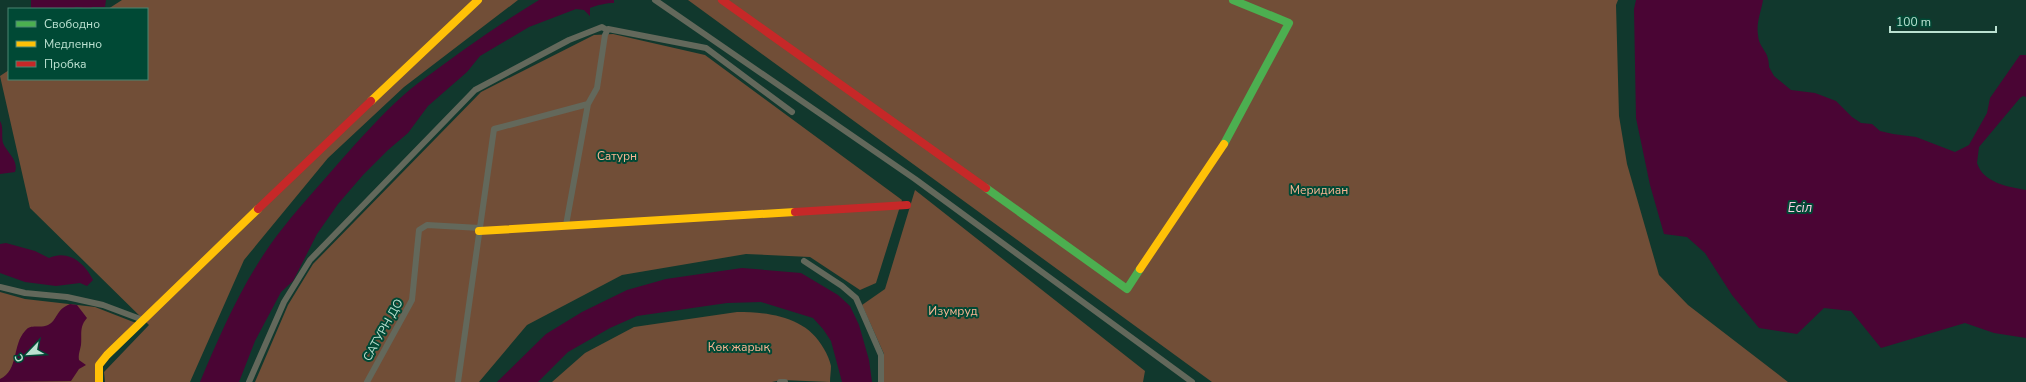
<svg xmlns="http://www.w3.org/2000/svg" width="2026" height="382" viewBox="0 0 2026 382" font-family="'Nunito Sans',sans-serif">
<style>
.green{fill:#714e37}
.water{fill:#4a0534}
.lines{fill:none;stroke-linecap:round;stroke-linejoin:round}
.street{stroke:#63685b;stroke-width:6}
.fast{stroke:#4caf50;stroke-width:8}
.slow{stroke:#ffc107;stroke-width:8}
.jam{stroke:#c62828;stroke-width:8}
.labels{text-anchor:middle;stroke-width:4;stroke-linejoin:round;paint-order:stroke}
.park-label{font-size:12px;fill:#f9b695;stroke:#004935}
.street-label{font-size:12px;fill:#bbe1d1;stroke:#004935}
.water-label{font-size:13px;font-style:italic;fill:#fccee4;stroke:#004935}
</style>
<rect width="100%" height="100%" fill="#11382d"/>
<path class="green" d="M122,0H518L404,87L328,158L244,260L190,382H105L104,372L149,325L30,208L0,76L9,70V79H147V9H108Z
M688,0H1618L1616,5L1619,116L1627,164L1659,275L1688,305L1788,382H1212Z
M613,34L705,55L902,200L876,283L860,290L810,257L746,254L622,275L527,325L479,382H255L288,305L313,264L481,92L594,35Z
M915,190L1145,371L1143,382H884V354L862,305L885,289Z
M0,292L25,299L95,307L136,323L96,365L97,382H0Z
M737,312C770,312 807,317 824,349C827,354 830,361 831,366C831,371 830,377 830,382L781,380L772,382H552L585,353L634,327Z"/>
<path class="water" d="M31,0H106L105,7H92L91,9L76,7L72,9H31Z
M539,0H614V3C607,3 597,5 590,8V16L584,10L576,9L529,27L480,56L467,72L428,106L408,133L388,150L363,175L338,204L317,234L293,281L281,292L255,341L239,382H200C217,342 234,302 257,265C275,235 299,208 322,182C350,150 385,109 417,84C457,54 496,26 539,0Z
M1636,0H1763C1761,12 1756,23 1758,35C1759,49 1769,50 1769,67L1774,76L1791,90L1815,93L1836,101L1852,117L1861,123L1872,124L1880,131L1893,134L1916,137L1955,152L1969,145L1987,113L1990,98L2020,55H2026V97L2023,96L2020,98L1979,147L1977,163C1983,183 2009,187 2026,190V338L1994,333L1965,323L1881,348L1851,311L1824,308L1797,334L1759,328L1732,295L1705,253L1687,237L1664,234L1650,185L1636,118L1634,9Z
M0,121C4,127 1,136 3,143C7,153 19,160 15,172L0,174Z
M6,243L35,251L49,258C68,249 85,263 93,280L87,286L80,283L56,286L25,282L0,273V244Z
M742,268L801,273L838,295L850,306L859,325L869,360L872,382H842L831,341L823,329L813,318L761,302L727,303L637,316L610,328L568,352L538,382H497L546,334L582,312L627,290L666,279Z
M70,304L77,305L87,318C79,327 82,334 81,345C80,351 78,354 79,360L86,365L79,369L71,381L0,382V379C19,370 12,345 25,331C31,323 40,329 48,325C58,320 55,310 70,304Z"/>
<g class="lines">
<path class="street" d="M655,0L915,179L1192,382
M566,225L588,104L597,88L605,35L608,29L706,48L792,112
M804,261L842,286L856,298L881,355V382
M0,287L25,293L67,297L103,305L143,320
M249,382L284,302L310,260L475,90L569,40L602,27L607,30
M367,382L412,300L419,230L427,225L480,228
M458,382L494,129L588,104
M780,382H785"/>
<path class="fast" d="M1224,144L1289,23L1233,0
M986,188L1127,289L1140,269"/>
<path class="slow" d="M371,101L478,0
M479,231L795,212
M1140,269L1224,144
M99,382V365L107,355L258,209"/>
<path class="jam" d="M722,0L986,188
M258,209L371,101
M795,212L907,205"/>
</g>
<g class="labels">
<g class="park-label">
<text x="617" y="160">Сатурн</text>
<text x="1319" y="194">Меридиан</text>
<text x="953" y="315">Изумруд</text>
<text x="739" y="351">Көк жарық</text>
</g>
<g class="street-label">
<text transform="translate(383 330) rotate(-61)" y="4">САТУРН ДО</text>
</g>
<g class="water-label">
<text x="1800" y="212">Есіл</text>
</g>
</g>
<rect x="8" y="8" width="140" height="72" fill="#004935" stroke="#4b8673"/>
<rect x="16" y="21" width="20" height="6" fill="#4caf50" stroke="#4b8673"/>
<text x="44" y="28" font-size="12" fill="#bbe1d1">Свободно</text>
<rect x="16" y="41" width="20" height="6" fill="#ffc107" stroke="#4b8673"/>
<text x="44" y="48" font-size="12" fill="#bbe1d1">Медленно</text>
<rect x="16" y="61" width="20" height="6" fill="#c62828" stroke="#4b8673"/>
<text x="44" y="68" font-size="12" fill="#bbe1d1">Пробка</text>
<g transform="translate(28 354) rotate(245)" stroke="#004935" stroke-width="3" paint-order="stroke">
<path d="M0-3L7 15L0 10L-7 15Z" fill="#bbe1d1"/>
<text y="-6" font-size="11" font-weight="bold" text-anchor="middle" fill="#bbe1d1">С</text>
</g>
<path d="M1890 26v6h106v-6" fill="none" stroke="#bbe1d1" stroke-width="2"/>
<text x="1896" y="26" font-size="12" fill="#bbe1d1" stroke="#004935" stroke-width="3" paint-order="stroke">100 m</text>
</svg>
